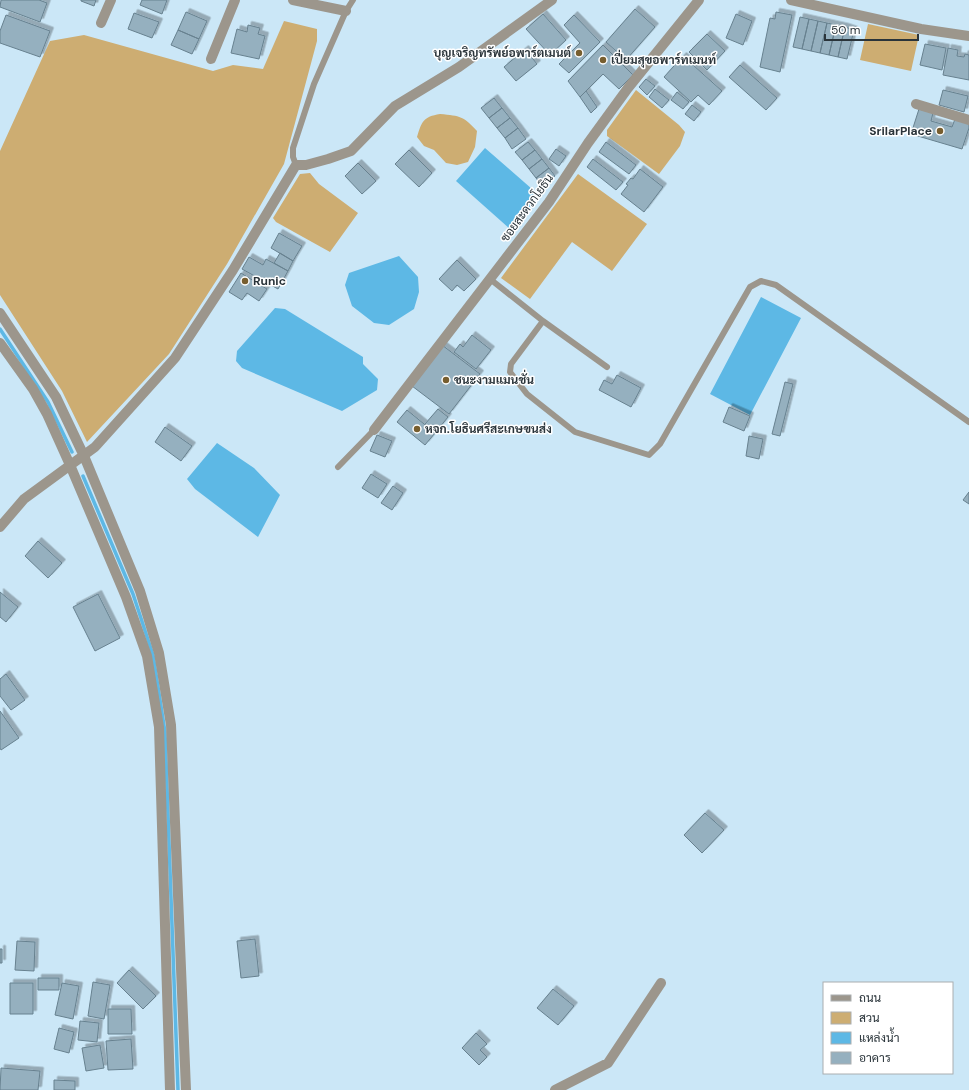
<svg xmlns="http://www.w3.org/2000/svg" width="969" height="1090" viewBox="0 0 969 1090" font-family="'DM Sans',Sarabun,sans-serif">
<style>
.green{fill:#cdad72}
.water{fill:#5db8e5}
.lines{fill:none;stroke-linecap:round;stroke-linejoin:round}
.stream{stroke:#5db8e5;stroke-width:3.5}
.building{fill:#95b0bf;stroke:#67818f;filter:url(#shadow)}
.lane{stroke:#9c968c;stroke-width:6}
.street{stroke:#9c968c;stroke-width:10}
.poi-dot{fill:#775e2f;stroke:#fff;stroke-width:1.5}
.labels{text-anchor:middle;stroke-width:3;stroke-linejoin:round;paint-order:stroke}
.poi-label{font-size:12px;font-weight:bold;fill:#2a343a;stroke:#fff;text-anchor:start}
.street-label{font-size:12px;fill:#2a343a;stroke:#fff}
</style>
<defs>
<filter id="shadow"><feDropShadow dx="3.5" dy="-3.5" stdDeviation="0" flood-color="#0004"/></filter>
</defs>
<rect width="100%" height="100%" fill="#cbe7f7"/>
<path class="green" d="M284,21L317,29V41L284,164L227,264L169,354L87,442L62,391L0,295V151L50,41L84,35L213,71L233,65L263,69Z
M868,24L919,35L911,71L860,60Z
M636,90L679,125L685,132L680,146L659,174L607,136V130Z
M440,114C461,116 463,116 477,131L475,147L468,162L457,165L446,163L434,150L424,146L417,137C422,121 423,117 440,114Z
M310,173L319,184L358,213L330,252L276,222L273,218L300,174Z
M578,174L647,224L612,271L572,242L530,299L501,278Z"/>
<path class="water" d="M485,148L540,196L510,229L456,181Z
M399,256L418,277L419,292L414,309L389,325L374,323L352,306L345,285L349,273Z
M761,297L801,318L750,415L710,394Z
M275,308L285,309L363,357V364L378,379L377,390L342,411L242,368L236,361L237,351Z
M217,443L254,468L280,495L258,537L195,489L187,479Z"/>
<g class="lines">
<path class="stream" d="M0,329L48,402L72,452
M83,476L133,594L153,655L165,732L178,1090"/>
</g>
<path class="building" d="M1,0H39L47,3L40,22L0,7Z
M81,0H96L94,6L81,1Z
M142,0H167L162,14L140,5Z
M635,9L655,27L626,60L606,42Z
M186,12L207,21L199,39L178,30Z
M776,12L792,15L780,72L760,67L770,18L775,19Z
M134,13L159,22L152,38L128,29Z
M543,14L566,40L550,55L526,29Z
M736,14L752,21L743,45L726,38Z
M6,15L50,31L40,57L0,43V31Z
M574,15L600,42L569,73L559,64L580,43L564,25Z
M800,17L809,19L802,49L793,47Z
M809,19L818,21L811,51L802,49Z
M818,21L827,23L820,53L811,51Z
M827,23L836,25L829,55L820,53Z
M248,25L260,28L258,34L265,36L259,59L231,53L237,29L247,32Z
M836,25L845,27L838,57L829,55Z
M845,27L854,30L847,59L838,57Z
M178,30L199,39L192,54L171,45Z
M707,34L725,51L707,70L689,52Z
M925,44L946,48L942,70L920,65Z
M603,45L633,75L619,89L603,74L580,97L568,81Z
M948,48L958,50L957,56L964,57L965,54L969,55V80L943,75Z
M525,49L537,64L516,81L504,67Z
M683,56L722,91L709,105L698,95L691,102L664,77Z
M740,65L777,98L766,110L729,77Z
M646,79L655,86L647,95L639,87Z
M655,89L669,100L662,108L649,97Z
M943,90L968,96L964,112L939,105Z
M586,91L597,107L591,113L580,97Z
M677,92L689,102L683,109L671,100Z
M494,98L502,108L489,118L481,108Z
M692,105L701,112L694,121L685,114Z
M502,108L510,118L497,128L489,118Z
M919,109L933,113L931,121L952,127L955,119L969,123V128L962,149L911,134Z
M510,118L518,128L505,138L497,128Z
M518,128L526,139L512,149L505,138Z
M528,142L535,150L522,160L515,152Z
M606,142L636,165L629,174L599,152Z
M556,149L566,156L559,166L549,159Z
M409,150L432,173L419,187L395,164Z
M535,150L542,159L529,169L522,160Z
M542,159L549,168L536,178L529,169Z
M593,159L623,182L616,190L587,167Z
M358,163L376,181L362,194L345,176Z
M549,168L555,176L542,186L536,178Z
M640,169L663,187L644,212L621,194L628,185L626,184L631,178L633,179Z
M279,233L302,246L293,261L271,248Z
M280,253L293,261L288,271L274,263Z
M249,257L263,265L266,259L288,271L278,289L242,269Z
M457,260L476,279L464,291L457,285L452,291L439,279Z
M241,273L267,289L259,301L247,293L242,300L229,292Z
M472,335L491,350L476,369L454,352L460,344L463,347Z
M442,345L480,374L449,414L412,386Z
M617,375L641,388L631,407L599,390L604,380L612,384Z
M785,382L793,384L780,436L772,434Z
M729,407L750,416L744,431L723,422Z
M438,409L448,417L435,433L425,424Z
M407,410L435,433L425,445L397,422Z
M165,427L192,446L181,461L155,442Z
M377,435L392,441L385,457L370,451Z
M749,436L763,439L759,459L746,456Z
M371,474L387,484L378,498L362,488Z
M393,486L403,493L392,510L381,503Z
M969,492V504L963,500Z
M38,541L62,563L48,578L25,556Z
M0,592L18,607L6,622L0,617Z
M98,594L120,638L95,651L73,607Z
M6,674L25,700L11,710L0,696V679Z
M0,711L19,738L1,750L0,748Z
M705,813L724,830L702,853L684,835Z
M255,939L259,976L241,978L237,941Z
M17,941L35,942L34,971L15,970Z
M0,949H2V963H0Z
M129,970L156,996L143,1009L117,983Z
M38,978H59V990H38Z
M93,982L110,985L104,1019L88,1016Z
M10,983H33V1014H10Z
M62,983L79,986L73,1019L55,1015Z
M553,989L574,1006L558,1025L537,1008Z
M108,1009H131L132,1034H108Z
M80,1021L99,1023L97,1042L78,1040Z
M59,1028L74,1032L69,1053L54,1049Z
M476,1033L487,1044L480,1050L487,1057L479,1065L462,1048Z
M131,1039L133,1069L108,1070L106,1041Z
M100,1045L104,1068L86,1071L82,1048Z
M1,1068L40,1071L38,1090H0Z
M54,1080L75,1081V1090H54Z"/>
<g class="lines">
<path class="lane" d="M296,165L293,157V148L314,84L346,11L353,0
M490,279L543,321L511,364L510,372L527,394L575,432L649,455L660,444L750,287L761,281L776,285L969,422
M543,321L607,367
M338,467L374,430"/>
<path class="street" d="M293,0L346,11
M791,0L921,29L969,36
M101,23L111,0
M211,59L235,0
M916,104L969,120
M0,313L56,397L84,456L140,591L159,653L171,725L186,1090
M0,343L33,389L47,414L70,465L126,597L147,656L159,727L170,1090
M374,430L549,202L588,143L628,88L699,0
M0,527L24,499L95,447L175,358L233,270L296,165H306L328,159L351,151L395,106L459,67L552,0
M555,1090L608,1063L661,983"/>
</g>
<g class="poi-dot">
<circle cx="579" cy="53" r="4"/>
<circle cx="603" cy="60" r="4"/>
<circle cx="940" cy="131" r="4"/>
<circle cx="245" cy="281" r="4"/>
<circle cx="446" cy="380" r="4"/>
<circle cx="417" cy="429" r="4"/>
</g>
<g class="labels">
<g class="poi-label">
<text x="571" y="57" text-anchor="end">บุญเจริญทรัพย์อพาร์ตเมนต์</text>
<text x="611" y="64">เปี่ยมสุขอพาร์ทเมนท์</text>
<text x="932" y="135" text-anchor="end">SrilarPlace</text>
<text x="253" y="285">Runic</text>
<text x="454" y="384">ชนะงามแมนชั่น</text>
<text x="425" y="433">หจก.โยธินศรีสะเกษขนส่ง</text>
</g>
<g class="street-label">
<text transform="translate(527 208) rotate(-54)" y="4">ซอยสะดวกโยธิน</text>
</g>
</g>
<rect x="823" y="982" width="130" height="92" fill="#ffffff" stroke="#aaaeb0"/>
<rect x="831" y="995" width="20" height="6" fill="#9c968c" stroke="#aaaeb0"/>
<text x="859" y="1002" font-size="12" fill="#2a343a">ถนน</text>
<rect x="831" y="1012" width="20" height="12" fill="#cdad72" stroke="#aaaeb0"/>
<text x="859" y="1022" font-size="12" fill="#2a343a">สวน</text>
<rect x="831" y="1032" width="20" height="12" fill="#5db8e5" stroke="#aaaeb0"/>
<text x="859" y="1042" font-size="12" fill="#2a343a">แหล่งน้ำ</text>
<rect x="831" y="1052" width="20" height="12" fill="#95b0bf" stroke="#aaaeb0"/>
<text x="859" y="1062" font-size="12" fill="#2a343a">อาคาร</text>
<path d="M825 34v6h93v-6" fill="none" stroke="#2a343a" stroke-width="2"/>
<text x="831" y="34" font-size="12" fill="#2a343a" stroke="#ffffff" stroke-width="3" paint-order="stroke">50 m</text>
</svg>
